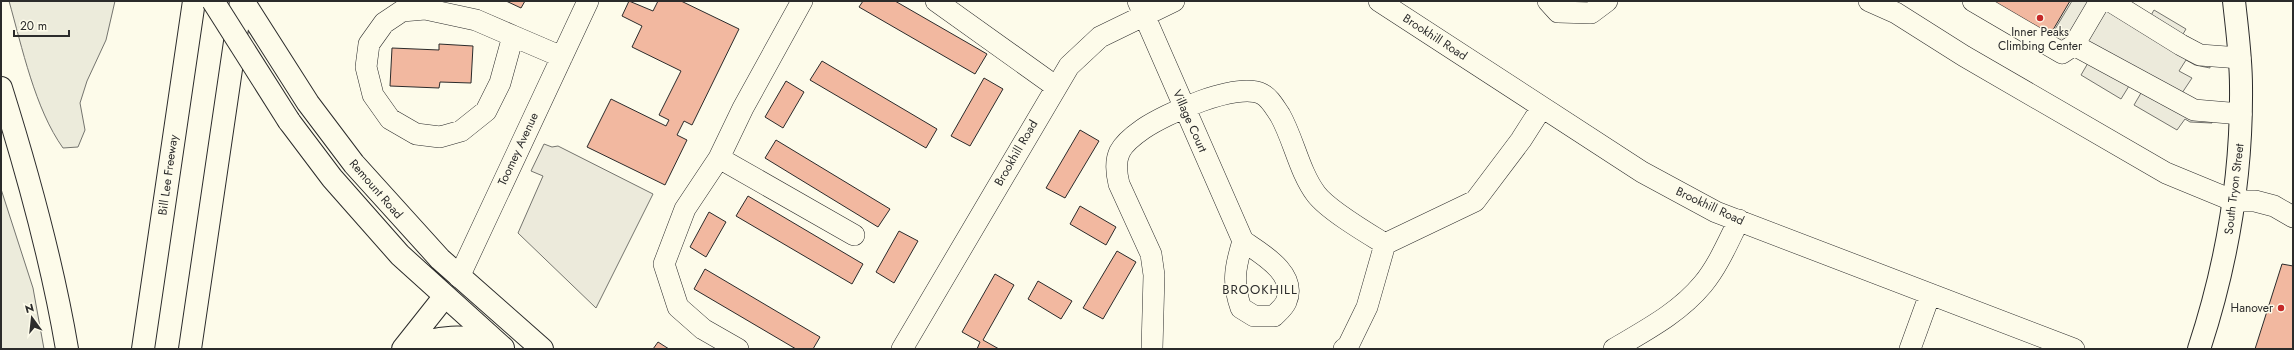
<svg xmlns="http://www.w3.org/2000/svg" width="2294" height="350" viewBox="0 0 2294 350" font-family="Jost,sans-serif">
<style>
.green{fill:#ecebdb;stroke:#74746e}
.parking{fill:#eceadb;stroke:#74746e}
.building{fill:#f2b8a0;stroke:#2b2b2b}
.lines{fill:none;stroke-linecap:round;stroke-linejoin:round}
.minor-casing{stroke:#2b2b2b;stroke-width:22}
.major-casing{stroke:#2b2b2b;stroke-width:24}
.highway-casing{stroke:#2b2b2b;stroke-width:24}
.minor{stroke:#fdfbea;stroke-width:21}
.major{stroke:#fdfbea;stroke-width:22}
.highway{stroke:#fdfbea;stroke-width:22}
.major-bridge-casing{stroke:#2b2b2b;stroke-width:24;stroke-linecap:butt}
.major-bridge{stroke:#fdfbea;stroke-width:22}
.poi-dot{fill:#c62828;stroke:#fdfbea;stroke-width:1.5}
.labels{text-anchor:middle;stroke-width:3;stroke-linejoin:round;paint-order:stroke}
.poi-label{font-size:12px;fill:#2b2b2b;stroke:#fdfbea}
.street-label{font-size:12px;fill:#2b2b2b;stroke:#fdfbea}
.neighbourhood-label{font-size:13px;letter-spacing:1px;fill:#2b2b2b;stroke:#fdfbea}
</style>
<rect width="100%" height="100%" fill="#fdfbea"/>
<path class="green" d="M9,1H115L106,40L87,81L80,103L85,130L78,147L63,148C35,109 22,47 9,1Z
M1,189L33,288L44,349H1Z"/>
<path class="parking" d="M2072,1H2122L2150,17L2154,10L2186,29L2183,34L2209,49L2210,68L2195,65L2186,60L2179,71L2192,78L2182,93L2198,103L2213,104L2212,123L2190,122L2185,119L2177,130L2134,105L2141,93L2129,86L2121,99L2081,75L2088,63L2049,39Z
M544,144L552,147L558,146L653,194L596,308L518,233L543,176L531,171Z"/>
<path class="building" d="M506,1H525L521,8Z
M629,1L653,11L658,1H681L739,29L692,125L684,121L677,135L687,140L665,185L587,147L611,99L666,126L669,120L659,115L681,71L632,47L642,26L622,16Z
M863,1H895L987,54L975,74L859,7Z
M1992,1H2070L2050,35Z
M439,44L473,46L471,83L440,82L439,88L390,86L392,48L439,50Z
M822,61L937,129L926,148L810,80Z
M984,78L1003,89L970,146L951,136Z
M786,81L804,92L783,128L765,117Z
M1080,130L1099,141L1065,198L1046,188Z
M776,140L890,209L878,227L765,158Z
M748,196L863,264L852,284L736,216Z
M1080,206L1116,227L1106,245L1070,224Z
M709,212L726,222L706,257L690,247Z
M899,231L918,241L894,283L876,272Z
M1117,251L1136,262L1103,319L1083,308Z
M2282,264L2293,266V349H2255Z
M705,269L820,337L813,349H796L694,289Z
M995,274L1014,285L983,340L999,349H977L980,342L962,332Z
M1038,281L1072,301L1061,319L1028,299Z
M658,342L669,349H653Z"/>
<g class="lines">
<defs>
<path id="minor" d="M936,1L1055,86
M1138,1L1243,241C1262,254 1298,274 1286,302C1284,307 1278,312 1274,316H1254L1241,308C1232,283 1235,267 1243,241
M1379,1L1642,172L1716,212L2074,349
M1548,1L1558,12L1591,13L1607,1
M1869,1L1896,13L1964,56L2166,173L2234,201H2255L2274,206L2293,217
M1973,1L2062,53L2074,45L2100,1
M2110,1L2181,45L2200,55L2240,58
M513,36L500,83L486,111L461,131L440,137L416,134L390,119L373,95L366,67L369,44L384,23L402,11L425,9L476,20L513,36L562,57
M2074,45L2194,110L2241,114
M719,158L854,235
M459,277L588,1
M738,349L703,329L678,307L664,264L685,209L719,158L743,108L802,1
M902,349L1069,66L1100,37L1174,1
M1152,349L1154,275L1151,254L1119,184C1112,155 1120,145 1143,129C1165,114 1237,81 1262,94C1270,98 1275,108 1280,115C1294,140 1299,171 1316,194C1328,210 1367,233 1385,244L1475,201L1521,140L1542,107
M1344,349L1348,346L1367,307L1385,244
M1614,349C1646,330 1679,313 1703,284C1718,266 1728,242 1739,220
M1910,349L1930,294"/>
<path id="major" d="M243,1L308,103L354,164L440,259L542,349
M289,121L332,178L400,255L503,348
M2199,349C2227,264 2242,175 2241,86C2241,58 2237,29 2234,1"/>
<path id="highway" d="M1,88C28,174 52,260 67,349
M143,349L194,1
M190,349L241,1
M403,349L445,296
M408,349C437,335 465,335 496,343"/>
</defs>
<use href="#minor" class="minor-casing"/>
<use href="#major" class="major-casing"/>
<use href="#highway" class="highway-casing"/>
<use href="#minor" class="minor"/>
<use href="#major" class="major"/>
<use href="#highway" class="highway"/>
<defs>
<path id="major-bridge" d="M213,1L289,121"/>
</defs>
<use href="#major-bridge" class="major-bridge-casing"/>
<use href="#major-bridge" class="major-bridge"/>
</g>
<g class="poi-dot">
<circle cx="2040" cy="18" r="4"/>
<circle cx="2281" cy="308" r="4"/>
</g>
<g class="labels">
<g class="poi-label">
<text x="2040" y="36">Inner Peaks<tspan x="2040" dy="14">Climbing Center</tspan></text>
<text x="2273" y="312" text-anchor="end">Hanover</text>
</g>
<g class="street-label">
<text transform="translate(1435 37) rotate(33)" y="4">Brookhill Road</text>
<text transform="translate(1190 121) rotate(66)" y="4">Village Court</text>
<text transform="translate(518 149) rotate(-65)" y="4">Toomey Avenue</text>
<text transform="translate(1016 153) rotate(-60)" y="4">Brookhill Road</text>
<text transform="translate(168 175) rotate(-82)" y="4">Bill Lee Freeway</text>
<text transform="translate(376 189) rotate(49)" y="4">Remount Road</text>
<text transform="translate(2234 189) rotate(-83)" y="4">South Tryon Street</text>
<text transform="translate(1710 206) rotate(25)" y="4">Brookhill Road</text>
</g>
<g class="neighbourhood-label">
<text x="1260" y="294">BROOKHILL</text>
</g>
</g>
<rect width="2294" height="350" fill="none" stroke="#2b2b2b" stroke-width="4"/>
<g transform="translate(32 318) rotate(345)" stroke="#fdfbea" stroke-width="3" paint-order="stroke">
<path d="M0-3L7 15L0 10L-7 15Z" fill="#2b2b2b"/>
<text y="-6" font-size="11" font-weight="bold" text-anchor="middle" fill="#2b2b2b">N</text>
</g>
<path d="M14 30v6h55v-6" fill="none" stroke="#2b2b2b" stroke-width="2"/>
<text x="20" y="30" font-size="12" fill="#2b2b2b" stroke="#fdfbea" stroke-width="3" paint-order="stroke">20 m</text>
</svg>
